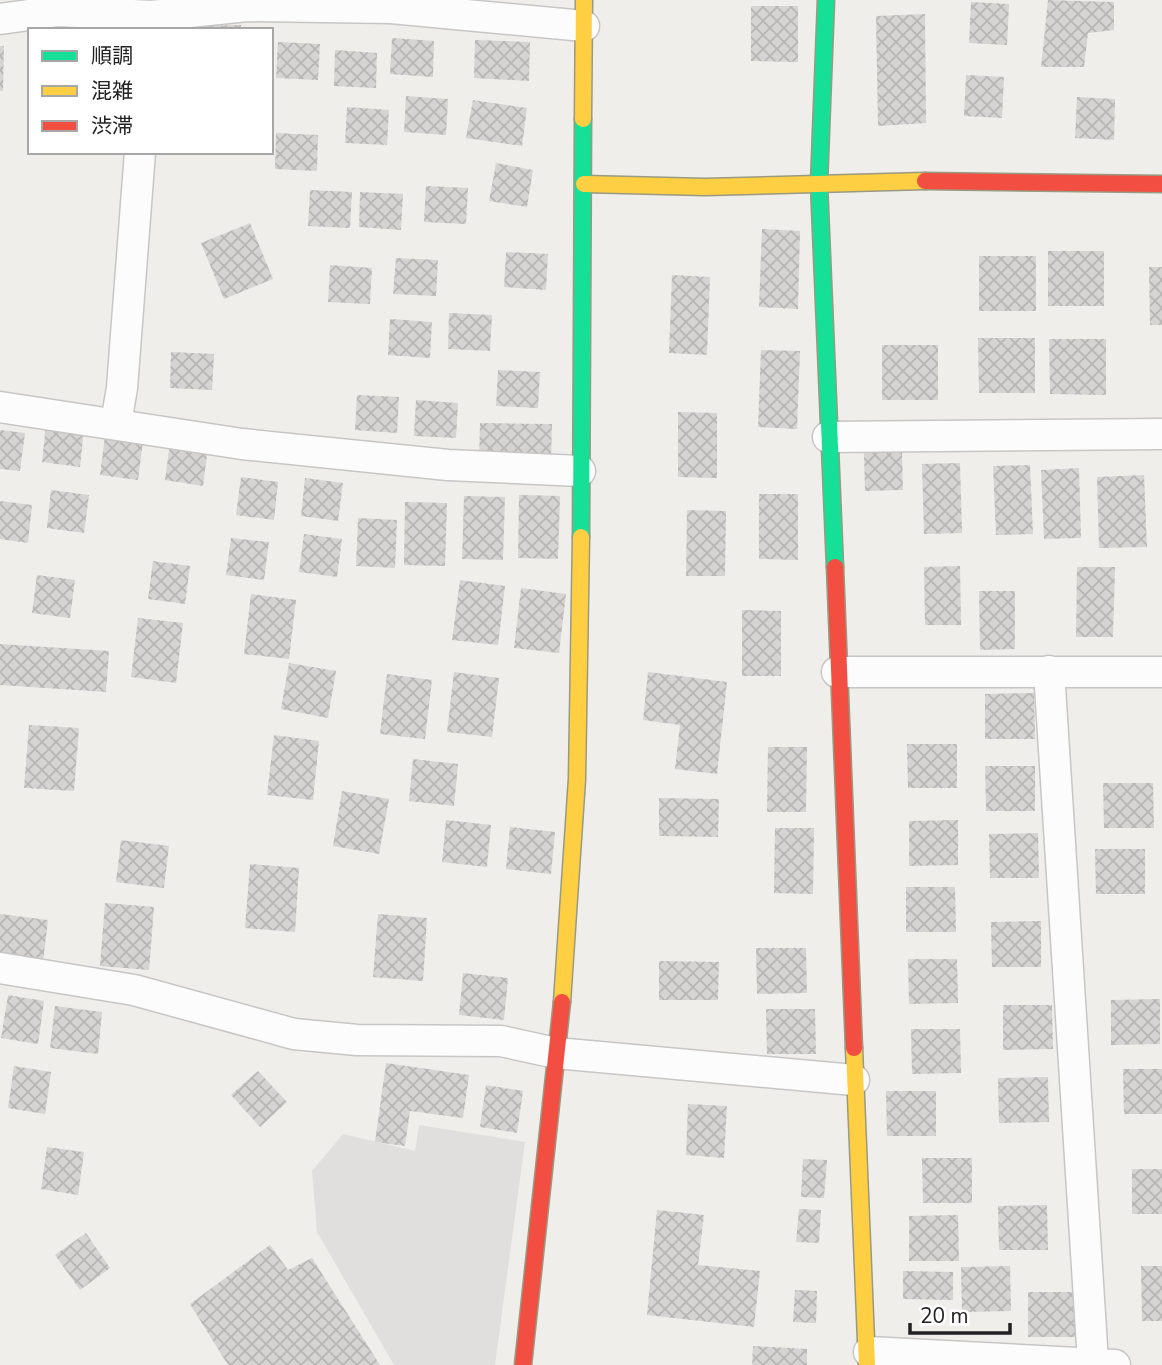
<svg xmlns="http://www.w3.org/2000/svg" width="1162" height="1365" viewBox="0 0 1162 1365" font-family="'Nunito Sans','Noto Sans JP',sans-serif">
<style>
.parking{fill:#e0dfde}
.building{fill:url(#building-cross-hatch)}
.lines{fill:none;stroke-linecap:round;stroke-linejoin:round}
.street-casing{stroke:#c7c6c5;stroke-width:33}
.fast-casing{stroke:#999a82;stroke-width:19}
.slow-casing{stroke:#999a82;stroke-width:19}
.jam-casing{stroke:#999a82;stroke-width:19}
.street{stroke:#fdfcfc;stroke-width:30}
.fast{stroke:#16e098;stroke-width:16}
.slow{stroke:#ffcf43;stroke-width:16}
.jam{stroke:#f24e42;stroke-width:16}
</style>
<defs>
<pattern id="building-cross-hatch" width="8" height="8" patternUnits="userSpaceOnUse" patternTransform="scale(1.75)"><rect width="8" height="8" fill="#d6d4d2"/><path d="M0 0l8 8M0 8l8-8" fill="none" stroke="#b7b6b4"/></pattern>
</defs>
<rect width="100%" height="100%" fill="#f0eeeb"/>
<path class="parking" d="M419,1125L525,1142L495,1365H394L317,1232L312,1171L343,1134L415,1151Z"/>
<path class="building" d="M1048,0L1114,2V30L1088,33L1084,67H1041Z
M971,2L1009,4L1007,45L969,43Z
M751,6H798V62L751,61Z
M925,14L926,123L878,126L876,16Z
M241,25V30H198V26Z
M392,38L434,41L433,77L390,74Z
M475,40L530,42L529,81L474,78Z
M278,42L320,44L318,80L276,78Z
M0,46H4L3,91H0Z
M335,50L377,53L376,88L334,86Z
M966,75L1004,77L1002,118L964,116Z
M406,96L448,99L446,135L404,132Z
M1077,97L1115,99L1114,140L1075,138Z
M473,100L527,108L522,146L466,138Z
M347,107L389,110L387,145L345,143Z
M276,133L318,135L317,171L275,169Z
M496,163L533,170L527,207L489,201Z
M426,186L468,188L466,224L424,222Z
M310,190L352,192L350,228L308,226Z
M360,192L403,194L401,230L359,227Z
M250,223L273,279L224,299L201,243Z
M762,229L800,231L798,309L759,307Z
M1048,251H1104V306H1048Z
M506,252L548,254L546,290L504,287Z
M979,256H1036V311H979Z
M396,258L438,260L436,296L393,294Z
M330,265L372,268L370,304L328,302Z
M1149,267H1162V325H1150Z
M672,275L710,277L707,355L669,353Z
M449,313L492,315L490,351L448,349Z
M390,319L432,322L430,358L388,355Z
M978,338H1035V393H979Z
M1049,339H1106V395L1050,394Z
M882,345H938V400H882Z
M761,350L800,351L797,429L758,427Z
M171,352L214,354L212,390L170,388Z
M498,370L540,372L538,408L496,406Z
M357,395L399,397L397,433L355,430Z
M416,400L458,403L456,438L414,436Z
M678,412L717,413V478L678,477Z
M480,423L552,424L551,461L479,459Z
M46,424L84,429L80,467L42,462Z
M0,430L25,433L20,471L0,469Z
M105,436L143,441L138,480L100,475Z
M170,443L208,447L203,486L165,480Z
M902,452L903,490L865,491L864,453Z
M960,463L962,533L924,534L922,464Z
M1030,465L1033,534L996,535L993,466Z
M1079,468L1081,538L1044,539L1041,470Z
M1144,475L1147,547L1099,548L1097,477Z
M241,477L278,482L274,520L236,515Z
M305,478L343,483L338,521L301,516Z
M51,490L89,495L84,533L47,528Z
M759,494H798V560L759,559Z
M519,495L560,496L558,559L518,558Z
M464,496L505,497L503,560L462,559Z
M0,501L32,505L28,543L0,539Z
M405,502L447,503L445,566L404,565Z
M687,510L726,511L725,576H686Z
M358,518L397,520L395,568L356,566Z
M304,534L342,539L337,577L299,572Z
M231,538L269,542L264,580L226,575Z
M153,561L190,566L185,604L148,599Z
M960,566L961,625H925L924,567Z
M1077,567H1115L1113,637H1076Z
M37,575L75,580L70,618L32,613Z
M460,580L505,586L498,645L452,640Z
M521,588L566,594L559,653L514,648Z
M979,591H1015V649L980,650Z
M251,594L296,600L289,659L244,654Z
M742,610L781,611V676H742Z
M138,618L183,623L176,683L131,677Z
M0,644L109,651L106,692L0,685Z
M289,663L336,671L328,718L281,709Z
M454,672L499,678L492,737L447,732Z
M648,672L727,682L717,774L675,769L680,725L643,720Z
M387,674L432,680L425,739L380,734Z
M1034,693L1035,739H985V694Z
M29,725L79,728L74,791L24,788Z
M274,735L319,741L313,800L267,795Z
M907,744H957V788H908Z
M768,747H807L806,812H767Z
M413,759L458,764L454,806L409,801Z
M985,766H1035V811H986Z
M1103,783H1153L1154,828H1104Z
M342,791L389,799L379,854L333,846Z
M659,798L719,799L718,837L659,836Z
M446,820L491,825L487,867L442,862Z
M958,820V865L909,866V821Z
M510,827L555,832L551,874L506,869Z
M775,828H814L813,894L774,893Z
M1038,833L1039,878H990L989,834Z
M121,840L169,846L164,888L116,882Z
M1095,849H1145V894H1096Z
M250,864L299,868L295,932L245,928Z
M906,887H955L956,932H906Z
M105,903L154,907L149,970L100,966Z
M0,914L48,920L43,962L0,957Z
M378,914L427,918L423,981L373,977Z
M1041,921V967H992L991,922Z
M756,948H806L807,993L757,994Z
M908,959H957L958,1003L909,1004Z
M659,961L719,962L718,1000H659Z
M463,973L508,978L504,1020L459,1015Z
M8,995L44,1001L38,1044L1,1038Z
M1160,999V1044L1111,1045V1000Z
M1003,1005H1052L1053,1049L1003,1050Z
M55,1006L102,1012L98,1054L50,1048Z
M766,1009H815L816,1054H767Z
M911,1029H960L961,1073L912,1074Z
M386,1063L469,1075L463,1118L410,1111L405,1146L375,1142Z
M14,1066L51,1072L45,1114L8,1108Z
M1123,1069H1162V1114H1124Z
M258,1071L287,1102L260,1127L231,1095Z
M1048,1077L1049,1122L999,1123L998,1078Z
M486,1085L523,1091L517,1133L480,1127Z
M886,1091H936V1136H887Z
M688,1104L727,1106L724,1158L686,1155Z
M47,1147L84,1152L78,1195L41,1189Z
M922,1158H972V1203H923Z
M803,1159L827,1160L824,1198L801,1197Z
M1132,1169H1162V1214H1132Z
M1047,1205L1048,1250H999L998,1206Z
M799,1209L821,1210L819,1243L796,1242Z
M657,1210L704,1215L698,1265L760,1271L754,1327L647,1315Z
M958,1215L959,1261H909V1216Z
M86,1233L110,1268L80,1290L55,1255Z
M270,1245L288,1270L312,1258L380,1365H228L190,1304Z
M1010,1266L1011,1311L962,1312L961,1267Z
M1141,1266H1162V1321H1142Z
M903,1271L953,1272V1300L903,1299Z
M795,1290L817,1291L816,1323L793,1322Z
M1028,1292H1077V1337H1028Z
M753,1346L807,1349V1365H752Z"/>
<g class="lines">
<defs>
<path id="street" d="M0,19L59,11L151,16L247,6L391,8L584,26
M0,407L242,444L448,465L580,471
M116,423L122,388L140,152
M828,437L1162,434
M1049,671L1093,1362
M837,672H1162
M0,968L134,990L294,1034L357,1040L501,1041L556,1053L854,1080
M869,1352L1115,1365"/>
<path id="fast" d="M826,0L819,184L835,567
M581,537L583,119"/>
<path id="slow" d="M583,119L584,0
M584,184L705,187L925,181
M562,1002L577,779L581,537
M854,1048L867,1365"/>
<path id="jam" d="M925,181L1162,184
M835,567L854,1048
M523,1365L562,1002"/>
</defs>
<use href="#street" class="street-casing"/>
<use href="#fast" class="fast-casing"/>
<use href="#slow" class="slow-casing"/>
<use href="#jam" class="jam-casing"/>
<use href="#street" class="street"/>
<use href="#fast" class="fast"/>
<use href="#slow" class="slow"/>
<use href="#jam" class="jam"/>
</g>
<rect x="28" y="28" width="245" height="126" fill="#ffffff" stroke="#a7a7a7" stroke-width="2"/>
<rect x="42" y="51" width="35" height="10" fill="#16e098" stroke="#a7a7a7" stroke-width="2"/>
<text x="91" y="63" font-size="21" fill="#222222">順調</text>
<rect x="42" y="86" width="35" height="10" fill="#ffcf43" stroke="#a7a7a7" stroke-width="2"/>
<text x="91" y="98" font-size="21" fill="#222222">混雑</text>
<rect x="42" y="121" width="35" height="10" fill="#f24e42" stroke="#a7a7a7" stroke-width="2"/>
<text x="91" y="133" font-size="21" fill="#222222">渋滞</text>
<path d="M910 1323v10h100v-10" fill="none" stroke="#222222" stroke-width="3.5"/>
<text x="920" y="1323" font-size="21" fill="#222222" stroke="#ffffff" stroke-width="5" paint-order="stroke">20 m</text>
</svg>
